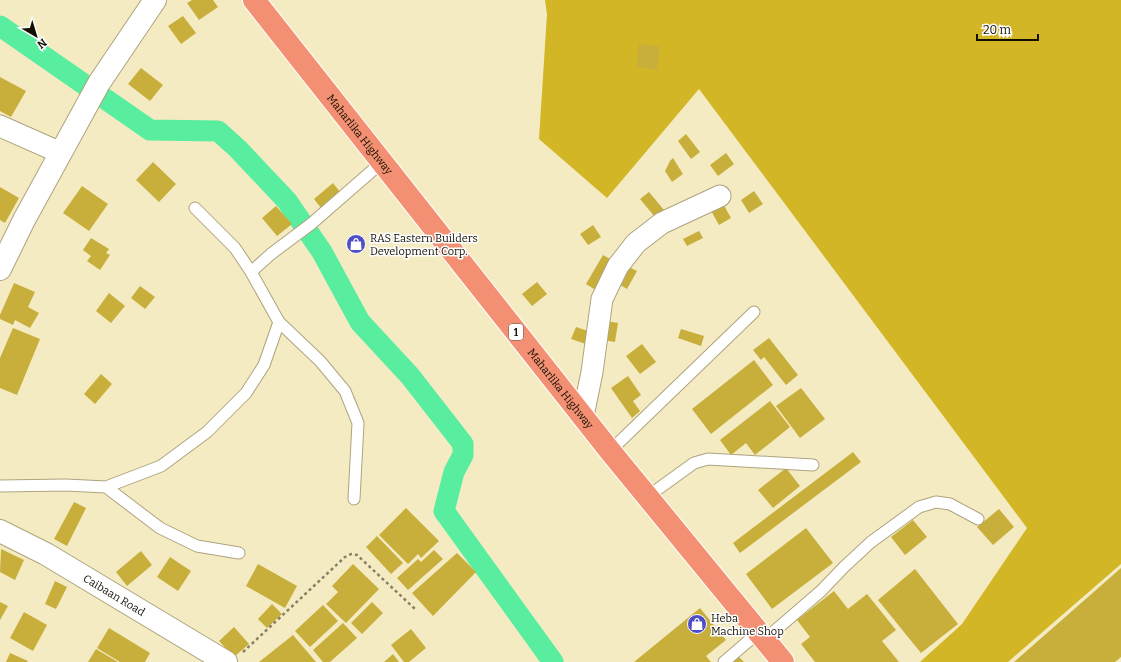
<svg xmlns="http://www.w3.org/2000/svg" width="1121" height="662" viewBox="0 0 1121 662" font-family="Bitter,serif">
<style>
.green{fill:#d3b625}
.lines{fill:none;stroke-linecap:round;stroke-linejoin:round}
.canal{stroke:#58ed9f;stroke-width:21}
.building{fill:#c8af3b}
.lane-casing{stroke:#ada47e;stroke-width:13}
.street-casing{stroke:#ada47e;stroke-width:23}
.secondary-casing{stroke:#ada47e;stroke-width:24}
.highway-casing{stroke:#fff;stroke-width:24}
.path{stroke:#868065;stroke-width:2.5;stroke-dasharray:3 3;stroke-linecap:butt}
.lane{stroke:#fff;stroke-width:11}
.street{stroke:#fff;stroke-width:21}
.secondary{stroke:#fff;stroke-width:22}
.highway{stroke:#f38f72;stroke-width:22}
.labels{text-anchor:middle;stroke-width:3;stroke-linejoin:round;paint-order:stroke}
.shield{fill:#fff;stroke:#5a584f;stroke-width:1}
.shield-label{font-size:10px;font-weight:bold;fill:#131003}
.street-label{font-size:11px;fill:#131003;stroke:#fff}
.poi-label{font-size:11px;fill:#131003;stroke:#fff;text-anchor:start}
</style>
<rect width="100%" height="100%" fill="#f4ebc3"/>
<path class="green" d="M545,0H1121V564L1008,662H920L962,624L1027,528L699,89L607,198L539,139L547,14Z"/>
<g class="lines">
<path class="canal" d="M0,26L150,130L218,131L238,149L287,201L322,252L360,322L410,376L463,444V455L454,472L444,511L553,662"/>
</g>
<path class="building" d="M192,0H213L218,7L199,20L187,3Z
M183,16L196,33L181,44L168,26Z
M639,44L660,47L657,70L636,67Z
M141,68L163,85L150,101L128,84Z
M0,77L26,91L11,117L0,111Z
M686,134L700,152L691,159L678,141Z
M726,153L734,164L718,176L710,165Z
M673,158L683,174L672,182L665,171L670,161Z
M153,162L176,184L159,202L136,180Z
M333,183L340,192L321,208L314,199Z
M82,186L108,204L89,231L63,213Z
M0,187L19,198L5,223L0,220Z
M754,191L763,204L749,213L741,200Z
M649,192L664,210L655,217L640,199Z
M722,202L731,218L719,225L710,209Z
M276,206L292,224L277,236L262,218Z
M593,225L601,237L588,245L580,234Z
M699,231L703,238L687,246L683,239Z
M91,238L109,249L106,253L110,255L100,270L87,261L91,256L83,250Z
M603,255L614,261L597,291L586,284Z
M625,265L637,271L627,289L615,282Z
M537,282L547,294L532,306L522,294Z
M14,283L35,292L28,307L39,313L30,328L15,320L13,325L0,319V315Z
M140,286L155,297L145,309L131,298Z
M109,293L125,306L111,323L96,311Z
M607,321L618,323L615,342L603,340Z
M576,327L594,333L589,345L571,339Z
M13,328L40,339L17,395L0,388V358Z
M681,329L704,336L701,346L678,338Z
M769,338L798,375L786,385L764,357L761,360L753,350Z
M642,344L656,362L640,374L626,356Z
M754,360L773,385L711,434L692,409Z
M101,374L112,384L95,404L84,394Z
M628,376L641,395L633,401L640,411L632,418L611,388Z
M801,388L825,419L800,438L776,406Z
M770,401L790,427L755,455L746,443L731,455L720,440Z
M853,452L861,462L740,553L733,543Z
M786,468L800,486L773,508L758,490Z
M74,502L86,508L67,546L54,539Z
M406,508L439,541L421,558L418,554L408,564L379,535Z
M999,509L1014,527L993,545L977,527Z
M913,520L927,537L905,555L891,537Z
M806,528L833,563L772,609L746,574Z
M377,536L403,563L391,574L366,547Z
M1,549L24,560L15,580L0,572Z
M434,550L443,559L408,590L397,578L418,559L421,562Z
M141,551L152,565L127,586L116,572Z
M457,553L476,572L433,616L412,593Z
M170,557L191,571L178,591L157,577Z
M258,564L297,586L285,608L246,586Z
M353,564L379,589L346,623L326,604L338,592L332,586Z
M1121,568V657L1115,662H1014Z
M915,569L958,624L921,653L878,600Z
M55,581L67,587L56,609L45,604Z
M834,591L848,609L867,594L896,630L882,641L899,662H815L801,644L810,637L797,620Z
M0,602L8,606L0,620Z
M372,602L383,613L362,634L351,623Z
M272,604L282,614L267,628L258,619Z
M323,605L338,621L310,647L295,631Z
M700,608L726,640L706,656L711,662H634Z
M24,612L47,625L33,651L10,638Z
M343,623L357,638L330,662H323L313,650Z
M234,627L249,644L234,657L219,641Z
M109,628L150,653L145,662H120L97,648Z
M411,629L426,648L409,662H404L391,645Z
M293,635L316,662H259Z
M96,649L118,662H88Z
M10,653L28,661L27,662H6Z
M393,654L399,662H384Z
M739,657L744,662H733Z"/>
<g class="lines">
<defs>
<path id="lane" d="M251,272L271,254L311,224L381,163
M279,322L320,361L345,391L358,423L354,499
M610,451L754,312
M0,486L66,485L106,487L161,466L207,432L246,393L264,365L279,322L251,272L235,248L195,208
M106,487L160,528L197,546L239,553
M647,497L694,463L708,459L813,465
M764,640L821,591L844,567L871,542L919,507L936,502L950,504L978,519
M724,662L759,632"/>
<path id="street" d="M0,126L61,153
M583,416L592,372L602,299L618,266L636,243L662,223L720,196"/>
<g id="secondary">
<path d="M0,269L24,220L99,83L155,0"/>
<path id="s1" d="M0,531L46,554L226,662"/>
</g>
<g id="highway">
<path id="s2" d="M254,0L610,451L783,662"/>
</g>
</defs>
<use href="#lane" class="lane-casing"/>
<use href="#street" class="street-casing"/>
<use href="#secondary" class="secondary-casing"/>
<use href="#highway" class="highway-casing"/>
<path class="path" d="M243,652L345,557L351,554L357,555L415,609"/>
<use href="#lane" class="lane"/>
<use href="#street" class="street"/>
<use href="#secondary" class="secondary"/>
<use href="#highway" class="highway"/>
</g>
<defs>
<symbol id="shop-disc" viewBox="-11 -11 22 22"><circle r="9.5" fill="#4c4ec5" stroke="#fff"/><path d="M-5-2.5h2.3a2.7 3.5 0 0 1 5.4 0H5L5.5 6h-11ZM-1.5-2.5h3a1.5 2.3 0 0 0-3 0Z" fill="#fff"/></symbol>
</defs>
<g fill-rule="evenodd">
<use href="#shop-disc" x="345" y="233" width="22" height="22"/>
<use href="#shop-disc" x="686" y="613" width="22" height="22"/>
</g>
<g class="labels">
<rect class="shield" x="509" y="324" width="14" height="16" rx="3"/>
<g class="shield-label">
<text x="516" y="336">1</text>
</g>
<g class="street-label">
<text dy="4" stroke="none"><textPath href="#s2" startOffset="171">Maharlika Highway</textPath></text>
<text dy="4" stroke="none"><textPath href="#s2" startOffset="495">Maharlika Highway</textPath></text>
<text dy="4" stroke="none"><textPath href="#s1" startOffset="131">Caibaan Road</textPath></text>
</g>
<g class="poi-label">
<text x="370" y="242">RAS Eastern Builders<tspan x="370" dy="13">Development Corp.</tspan></text>
<text x="711" y="622">Heba<tspan x="711" dy="13">Machine Shop</tspan></text>
</g>
</g>
<g transform="translate(36 36) rotate(142)" stroke="#ffffff" stroke-width="3" paint-order="stroke">
<path d="M0-3L7 15L0 10L-7 15Z" fill="#131003"/>
<text y="-6" font-size="11" font-weight="bold" text-anchor="middle" fill="#131003">N</text>
</g>
<path d="M977 34v6h61v-6" fill="none" stroke="#131003" stroke-width="2"/>
<text x="983" y="34" font-size="12" fill="#131003" stroke="#ffffff" stroke-width="3" paint-order="stroke">20 m</text>
</svg>
